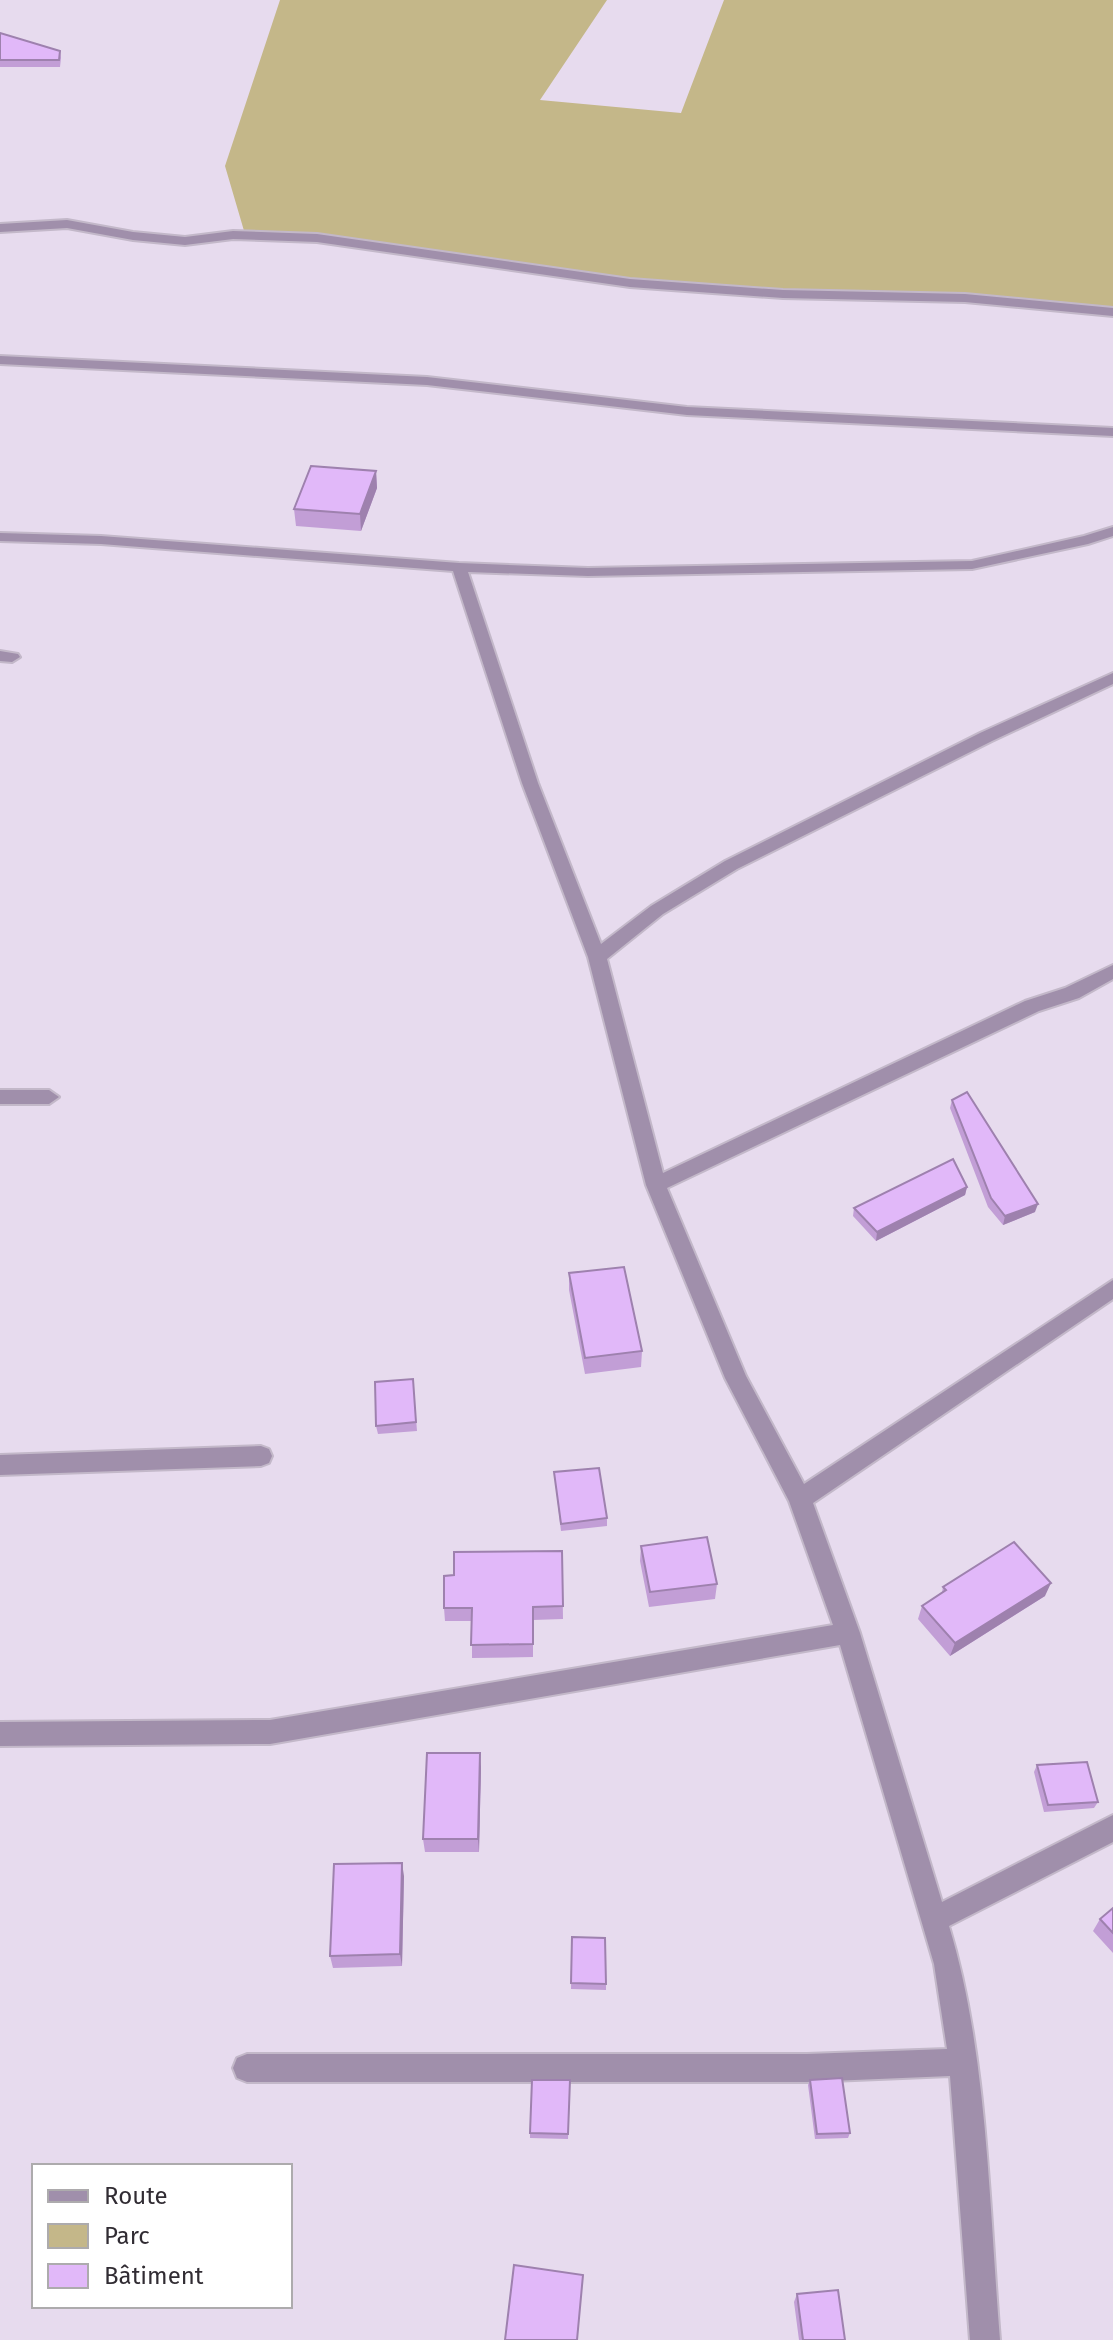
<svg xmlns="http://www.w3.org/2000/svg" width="1113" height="2340" viewBox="0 0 1113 2340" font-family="'Fira Sans',sans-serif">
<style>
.green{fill:#c4b789}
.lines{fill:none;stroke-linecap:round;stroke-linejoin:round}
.minor-casing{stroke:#c3b8c9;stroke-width:4}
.minor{fill:#a08fab;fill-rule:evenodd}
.wall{fill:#c29ed6}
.shaded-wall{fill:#9e81ae}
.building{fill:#e1b8f9;stroke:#9e81ae;stroke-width:2}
</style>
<rect width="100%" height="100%" fill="#e7dbee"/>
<path class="green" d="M280,0H607L540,100L681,113L724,0H1113V314L931,300L587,282L295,238L247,241L225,166Z"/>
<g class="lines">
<defs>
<path id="minor" d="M67,220L133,232L185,237L233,231L317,234L630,279L783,290L965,294L1113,308V316L965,302L783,298L630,287L317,242L233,239L185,245L133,240L67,228L0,232V224Z
M0,356L427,377L687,407L1113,428V436L687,415L427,385L0,364Z
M1113,527V536L1088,544L972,569L588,576L468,572L538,783L601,944L651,906L725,861L980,733L1113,673V684L992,741L737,869L663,914L607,959L663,1173L1025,1001L1065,988L1113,965V979L1079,998L1039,1011L667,1188L746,1376L804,1484L1113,1280V1299L813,1503L860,1633L942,1902L1113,1815V1842L949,1926C988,2054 989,2207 1000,2340H970L950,2076L807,2082H247L237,2078L233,2068L237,2058L247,2054H807L947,2049L934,1964L840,1645L270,1744L0,1746V1722L270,1720L833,1625L789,1501L725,1378L646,1185L588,957L522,783L453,571L101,544L0,541V533L101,536L459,563L588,568L972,561L1084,536Z
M0,651L18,654L20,657L12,662L0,661Z
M0,1090H49L59,1097L49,1104H0Z
M261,1446L269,1449L272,1456L269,1463L261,1466L0,1475V1455Z"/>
</defs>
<use href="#minor" class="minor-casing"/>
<use href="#minor" class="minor"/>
</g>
<path class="wall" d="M0,33L60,51L61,58L60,67H0Z
M376,471L377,488L361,531L296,526L294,509Z
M952,1100L1035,1212L1003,1225L988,1207L950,1108Z
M967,1187L965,1195L876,1241L853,1216L854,1208Z
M569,1273L642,1351L641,1367L585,1374L569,1290Z
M413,1379L417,1431L378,1434L376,1426Z
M554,1472L607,1518V1526L561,1531Z
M641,1546L717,1584L715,1599L649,1607L640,1561Z
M562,1551L563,1619L533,1620V1657L472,1658V1621H445L444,1608L454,1575Z
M943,1587L1045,1596L950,1656L918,1619L922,1606L942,1592Z
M1037,1765L1098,1802L1094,1808L1044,1812L1034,1772Z
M481,1767L479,1852H425L423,1839Z
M404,1876L402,1966L333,1968L330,1956Z
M1113,1908V1953L1093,1931L1100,1919Z
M572,1937L606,1984V1990L571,1989Z
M570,2080L568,2139L530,2138V2133Z
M810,2080L850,2133L848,2138L815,2139L808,2085Z
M797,2294L845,2340H799L794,2302Z"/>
<path class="shaded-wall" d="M376,471L377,488L361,531L360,514Z
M967,1187L965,1195L876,1241L877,1232Z
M1038,1204L1035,1212L1003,1225L1005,1216Z
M1051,1583L1045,1596L950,1656L955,1643Z
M480,1753L481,1767L479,1852L478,1839Z
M402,1863L404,1876L402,1966L400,1954Z"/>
<path class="building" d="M0,33L60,51L59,60H0Z
M311,466L376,471L360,514L294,509Z
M967,1092L1038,1204L1005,1216L991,1198L952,1100Z
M953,1159L967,1187L877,1232L854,1208Z
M624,1267L642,1351L585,1358L569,1273Z
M413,1379L416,1422L376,1426L375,1382Z
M599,1468L607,1518L561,1524L554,1472Z
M707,1537L717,1584L650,1592L641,1546Z
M1014,1542L1051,1583L955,1643L922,1606L946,1590L943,1587Z
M562,1551L563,1606L533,1607V1644L471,1645L472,1608H444V1576L454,1575V1552Z
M427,1753H480L478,1839H423Z
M1087,1762L1098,1802L1048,1805L1037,1765Z
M402,1863L400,1954L330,1956L334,1864Z
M1113,1908V1933L1100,1919Z
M572,1937L605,1938L606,1984L571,1983Z
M842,2078L850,2133L817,2134L810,2080Z
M532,2080H570L568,2134L530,2133Z
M514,2265L583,2275L577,2340H505Z
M838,2290L845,2340H803L797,2294Z"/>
<rect x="32" y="2164" width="260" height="144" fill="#ffffff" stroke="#adabad" stroke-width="2"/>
<rect x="48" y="2190" width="40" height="12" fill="#a08fab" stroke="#adabad" stroke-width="2"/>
<text x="104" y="2204" font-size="24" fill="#312c33">Route</text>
<rect x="48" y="2224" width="40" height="24" fill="#c4b789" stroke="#adabad" stroke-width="2"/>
<text x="104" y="2244" font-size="24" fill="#312c33">Parc</text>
<rect x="48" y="2264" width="40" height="24" fill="#e1b8f9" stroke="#adabad" stroke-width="2"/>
<text x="104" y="2284" font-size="24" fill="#312c33">Bâtiment</text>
</svg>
